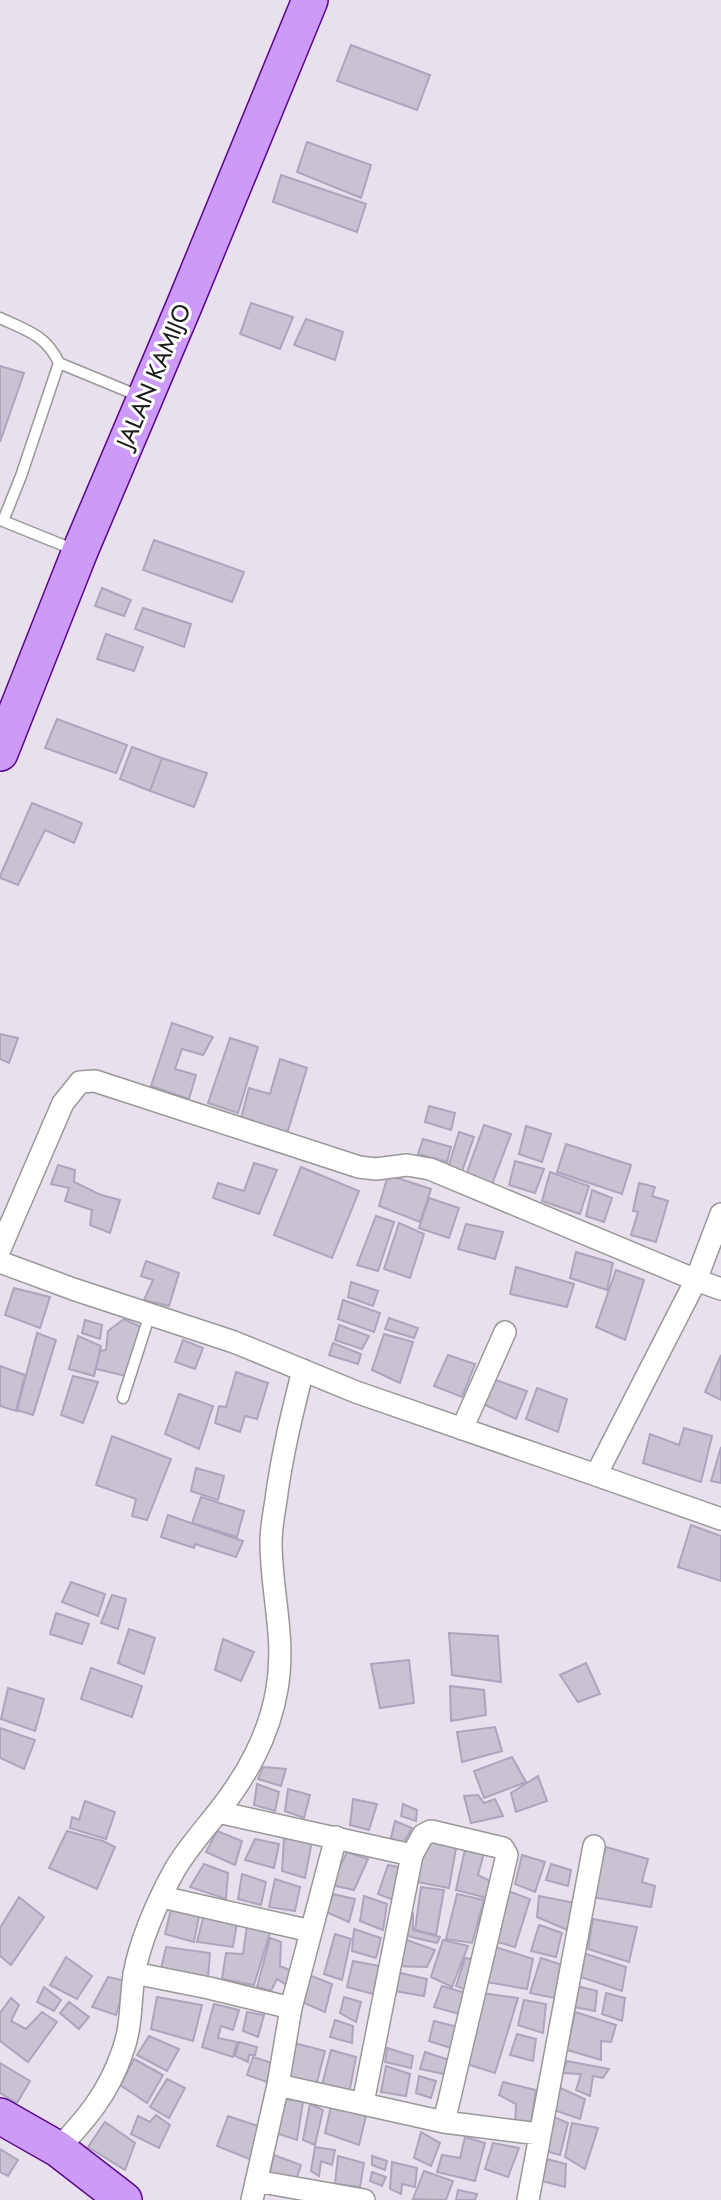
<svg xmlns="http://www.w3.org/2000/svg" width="721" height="2200" viewBox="0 0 721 2200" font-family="Jost,sans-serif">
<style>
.building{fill:#c9c2d3;stroke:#aea4bd;stroke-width:2}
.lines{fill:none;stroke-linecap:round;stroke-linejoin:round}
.lane-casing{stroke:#989898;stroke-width:13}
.street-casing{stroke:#989898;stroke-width:24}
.primary-casing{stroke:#5b068d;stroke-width:38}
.lane{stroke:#fff;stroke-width:10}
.street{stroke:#fff;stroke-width:21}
.primary{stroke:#cc9bf8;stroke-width:35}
.labels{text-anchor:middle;stroke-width:6;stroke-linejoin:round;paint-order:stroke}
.street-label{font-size:24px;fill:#1b1b1b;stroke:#fff}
</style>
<rect width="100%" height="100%" fill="#e8e1ed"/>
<path class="building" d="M351,45L430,75L417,110L337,81Z
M307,142L371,165L361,198L297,172Z
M281,175L366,204L357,232L273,202Z
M251,303L293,317L280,349L240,334Z
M306,319L343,332L335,360L294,345Z
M0,366L24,373L0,442Z
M154,540L244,572L232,602L143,570Z
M102,588L131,600L124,616L95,606Z
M143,608L191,624L184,647L135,629Z
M106,634L143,647L134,671L97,659Z
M57,719L127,745L116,773L45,748Z
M132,747L162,758L150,791L120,779Z
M162,758L207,773L194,807L150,791Z
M32,803L82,823L74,843L45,830L18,885L0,878V876Z
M172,1023L213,1037L203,1055L182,1049L175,1069L196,1075L189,1099L151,1086Z
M0,1034L18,1038L9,1063L0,1059Z
M230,1038L258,1047L238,1113L208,1103Z
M280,1059L307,1068L286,1137L240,1122L249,1088L270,1094Z
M429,1106L455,1113L451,1130L425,1122Z
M484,1125L511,1134L491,1187L465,1178Z
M526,1126L551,1134L542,1162L519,1154Z
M459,1132L474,1137L461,1174L448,1168Z
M423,1139L451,1147L447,1162L418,1154Z
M566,1144L631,1165L622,1194L557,1172Z
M515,1161L544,1169L535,1193L509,1185Z
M254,1163L277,1170L259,1214L213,1198L218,1183L244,1191Z
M58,1165L75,1170L74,1182L101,1195L120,1200L110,1233L90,1225L92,1210L65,1201L69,1188L51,1184Z
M301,1167L359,1191L332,1258L274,1235Z
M550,1172L589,1186L580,1214L542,1201Z
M388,1175L431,1189L420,1222L379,1206Z
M639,1183L655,1187L652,1196L668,1201L656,1242L631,1235L638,1212L633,1211Z
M592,1190L612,1198L604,1222L586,1216Z
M429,1198L459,1208L449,1238L419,1228Z
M376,1216L394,1222L378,1271L357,1265Z
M399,1223L424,1234L410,1278L384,1269Z
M466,1224L503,1232L495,1259L458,1249Z
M576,1252L613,1263L607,1290L570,1278Z
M146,1261L179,1273L169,1306L144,1300L153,1280L141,1276Z
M516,1267L574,1284L567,1307L510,1294Z
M616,1270L644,1280L625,1340L596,1327Z
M351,1282L378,1291L373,1306L348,1297Z
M14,1288L50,1297L40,1328L5,1315Z
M343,1300L380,1313L374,1332L338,1319Z
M389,1318L418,1328L414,1338L385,1329Z
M124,1319L143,1328L126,1376L96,1369L100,1351L106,1350L108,1331Z
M85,1320L102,1325L100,1339L82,1333Z
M339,1325L369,1336L362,1349L335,1340Z
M37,1333L56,1340L33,1415L17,1410Z
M384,1334L413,1342L400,1383L372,1370Z
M78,1336L101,1346L94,1376L69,1369Z
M183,1340L203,1348L195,1369L175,1362Z
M333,1343L361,1354L358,1364L329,1355Z
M448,1355L475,1364L462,1397L434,1386Z
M721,1355V1400L705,1392Z
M0,1366L25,1375L16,1411L0,1406Z
M236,1372L268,1383L257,1419L245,1416L240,1432L215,1423L219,1406L226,1407Z
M73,1376L98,1382L83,1423L61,1415Z
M490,1378L527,1391L516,1419L483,1404Z
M537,1388L567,1399L558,1432L526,1419Z
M179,1394L213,1406L199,1449L165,1434Z
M684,1428L712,1436L701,1482L643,1463L650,1434L679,1445Z
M112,1436L171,1459L147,1520L132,1516L136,1499L96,1485Z
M721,1447V1483L711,1481Z
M196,1468L224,1476L218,1500L191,1491Z
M201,1497L244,1511L237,1537L192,1523Z
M168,1515L243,1541L236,1557L195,1544L194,1548L161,1537Z
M691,1525L721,1536V1581L678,1567Z
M71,1582L105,1594L98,1616L62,1602Z
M112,1595L126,1599L118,1629L101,1623Z
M56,1613L89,1624L82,1644L50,1634Z
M129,1629L155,1638L144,1674L118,1663Z
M449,1633L498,1636L501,1682L452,1675Z
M223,1639L254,1652L241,1681L215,1670Z
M409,1660L414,1703L380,1708L371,1664Z
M586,1663L600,1694L578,1702L560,1675Z
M91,1668L142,1686L132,1717L81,1699Z
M450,1686L484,1690L486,1715L451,1721Z
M8,1688L44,1699L35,1731L1,1719Z
M495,1727L502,1751L462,1762L457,1732Z
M0,1728L35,1740L24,1769L0,1758Z
M512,1757L526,1782L484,1798L474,1771Z
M263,1767L286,1769L281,1786L258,1779Z
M538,1776L547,1801L516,1812L511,1793Z
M257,1784L279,1792L275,1811L254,1805Z
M288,1789L310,1795L304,1818L285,1811Z
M478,1795L484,1803L495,1799L503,1816L471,1823L464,1796Z
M353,1799L377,1804L369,1830L350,1825Z
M85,1801L115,1812L106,1839L70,1828L72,1817L79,1820Z
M403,1804L417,1810L416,1821L401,1816Z
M395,1821L412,1828L403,1844L391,1838Z
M67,1831L103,1841L115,1847L97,1889L49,1868Z
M217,1831L242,1841L235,1865L206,1852Z
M284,1838L312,1841L305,1878L282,1871Z
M255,1839L279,1844L274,1868L245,1860Z
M425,1841L456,1848L449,1888L417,1882Z
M466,1845L485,1849L478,1875L494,1883L491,1899L456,1890Z
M606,1847L648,1859L642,1882L655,1886L651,1907L592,1897Z
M347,1852L368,1859L354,1890L331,1885Z
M522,1855L545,1862L535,1892L515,1884Z
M204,1864L228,1873L226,1899L190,1887Z
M551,1864L571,1870L568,1886L546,1880Z
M388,1865L404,1868L396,1901L378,1894Z
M242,1874L266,1882L261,1905L238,1899Z
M275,1879L300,1887L295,1911L269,1907Z
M421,1887L444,1890L436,1935L415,1930Z
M508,1891L530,1899L515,1947L494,1941Z
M333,1894L355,1899L349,1922L326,1912Z
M457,1894L484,1900L472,1943L446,1939Z
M364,1896L387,1904L383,1930L360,1921Z
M539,1896L575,1903L570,1931L537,1917Z
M19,1897L44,1917L11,1965L0,1956V1928Z
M172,1905L200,1911L194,1942L165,1934Z
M205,1910L238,1917L233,1947L197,1942Z
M408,1912L413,1913V1930L440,1937L437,1943L403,1935Z
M248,1918L271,1929L254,1985L222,1979L226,1953L243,1954Z
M593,1919L637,1927L629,1962L588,1949Z
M539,1925L562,1933L556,1957L531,1951Z
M354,1929L381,1938L376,1958L352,1951Z
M335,1934L351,1939L342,1980L324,1974Z
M270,1938L281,1942L280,1966L300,1974L294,1990L277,1979L271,1991L257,1987Z
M407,1940L435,1950L427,1967L393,1966Z
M443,1940L468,1946L452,1987L431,1977Z
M492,1946L533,1959L527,1989L486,1982Z
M166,1947L210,1953L208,1978L161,1969Z
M580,1952L626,1967L622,1991L578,1976Z
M66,1957L92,1976L77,1999L50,1985Z
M465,1958L473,1959L466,1990L456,1986Z
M541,1958L562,1965L555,1998L530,1993Z
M353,1961L380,1966L373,1994L347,1987Z
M396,1972L427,1979L424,1996L394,1991Z
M309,1975L332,1984L325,2012L302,2002Z
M108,1977L126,1981L116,2015L92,2007Z
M573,1985L597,1991L595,2011L568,2006Z
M442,1986L469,1994L463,2015L434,2007Z
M44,1987L61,2000L54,2011L37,2002Z
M482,1993L518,1998L495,2073L464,2063Z
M606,1993L625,1998L622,2021L602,2014Z
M157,1997L202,2005L193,2041L151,2029Z
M344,1997L361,2002L356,2022L340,2013Z
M11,1998L19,2005L11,2021L26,2029L42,2012L57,2022L28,2062L0,2041V2013Z
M524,2000L546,2004L543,2033L518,2025Z
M69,2002L89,2017L79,2029L60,2013Z
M214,2004L239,2010L233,2030L221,2026L218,2038L237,2042L233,2057L202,2047Z
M247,2012L264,2015L258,2037L243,2031Z
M575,2012L616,2025L611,2042L601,2041V2060L567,2050Z
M335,2020L353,2026L352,2043L330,2037Z
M434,2021L462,2028L454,2049L429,2041Z
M517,2034L536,2039L533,2061L510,2055Z
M149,2036L179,2049L167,2071L137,2055Z
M239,2042L257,2047L255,2055H249L248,2062L235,2056Z
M294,2043L325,2051L315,2090L283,2078Z
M387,2048L413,2056L411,2068L385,2062Z
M331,2050L356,2057L349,2094L322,2085Z
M425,2052L452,2061L449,2075L420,2069Z
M253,2057L272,2063L267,2082L247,2075Z
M134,2059L163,2075L147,2103L120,2085Z
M567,2061L609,2069L603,2078L593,2076L590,2096L576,2090L581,2074L562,2073Z
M0,2063L30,2081L17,2103L0,2093Z
M386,2066L410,2074L406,2096L381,2092Z
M419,2076L436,2081L431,2098L416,2093Z
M167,2079L185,2088L169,2118L150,2107Z
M503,2082L536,2090L530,2128L515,2125L516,2104L499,2095Z
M558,2087L585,2099L580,2119L548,2108Z
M277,2097L303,2102L297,2140L273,2132Z
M310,2104L323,2110L315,2145L303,2140Z
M331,2106L366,2116L359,2145L325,2133Z
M547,2114L568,2123L560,2155L538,2149Z
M156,2115L170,2125L159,2148L131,2134L138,2116L150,2122Z
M228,2116L264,2128L254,2161L217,2146Z
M105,2122L135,2143L125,2170L88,2147Z
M572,2123L598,2128L585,2169L565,2157Z
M421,2132L440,2143L431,2166L414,2158Z
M465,2137L485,2143L475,2181L437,2172L442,2155L460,2158Z
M493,2143L519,2148L508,2177L485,2169Z
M315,2147L335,2150L332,2165L321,2161L319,2176L311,2171Z
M0,2149L18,2160L8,2176L0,2172Z
M274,2155L301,2165L295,2183L270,2173Z
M338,2156L364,2163L360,2187L335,2184Z
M372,2156L387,2161L385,2170L372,2165Z
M547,2159L566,2164L565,2187L542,2181Z
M392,2162L417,2168L415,2187L402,2184L401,2194L390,2189Z
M424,2171L453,2181L446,2200L413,2199Z
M372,2172L386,2177L382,2186L370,2181Z
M458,2190L477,2194L475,2200H456Z"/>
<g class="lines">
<defs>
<path id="lane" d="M0,318C26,330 46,335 59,363L139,396
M0,520L3,521L21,476L59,363
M3,521L75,550
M123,1398L150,1314"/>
<path id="street" d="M0,1249L63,1103L80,1082L95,1081L359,1167L376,1169L407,1165L430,1169L696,1280L721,1214
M0,1262L73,1289L234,1342L356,1392L596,1475L696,1280L721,1289
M462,1429L505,1332
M596,1475L721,1519
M218,1812L412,1855
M162,1897L311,1931
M134,1973L209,1988L291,2008
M278,2085L444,2122L539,2134
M363,2103L412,1855L423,1835L431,1831L503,1848L507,1855L444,2122
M58,2149C86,2119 108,2094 122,2053C132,2028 130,2002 134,1975C139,1943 158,1900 174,1871C186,1850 203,1831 218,1812C247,1775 269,1736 277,1689C286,1637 271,1593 271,1542C271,1528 274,1513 276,1500C282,1454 292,1414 303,1370
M256,2181L364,2200
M252,2200L278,2085L291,2008L336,1837
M528,2200L594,1846"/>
<path id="primary" d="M0,753L80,551L184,306L310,0
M0,2116L58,2149L124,2200"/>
</defs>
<use href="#lane" class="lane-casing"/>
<use href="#street" class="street-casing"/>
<use href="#primary" class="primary-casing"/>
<use href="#lane" class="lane"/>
<use href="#street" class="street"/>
<use href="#primary" class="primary"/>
</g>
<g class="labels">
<g class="street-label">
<text transform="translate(154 376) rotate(-67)" y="8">JALAN KAMIJO</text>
</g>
</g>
</svg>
